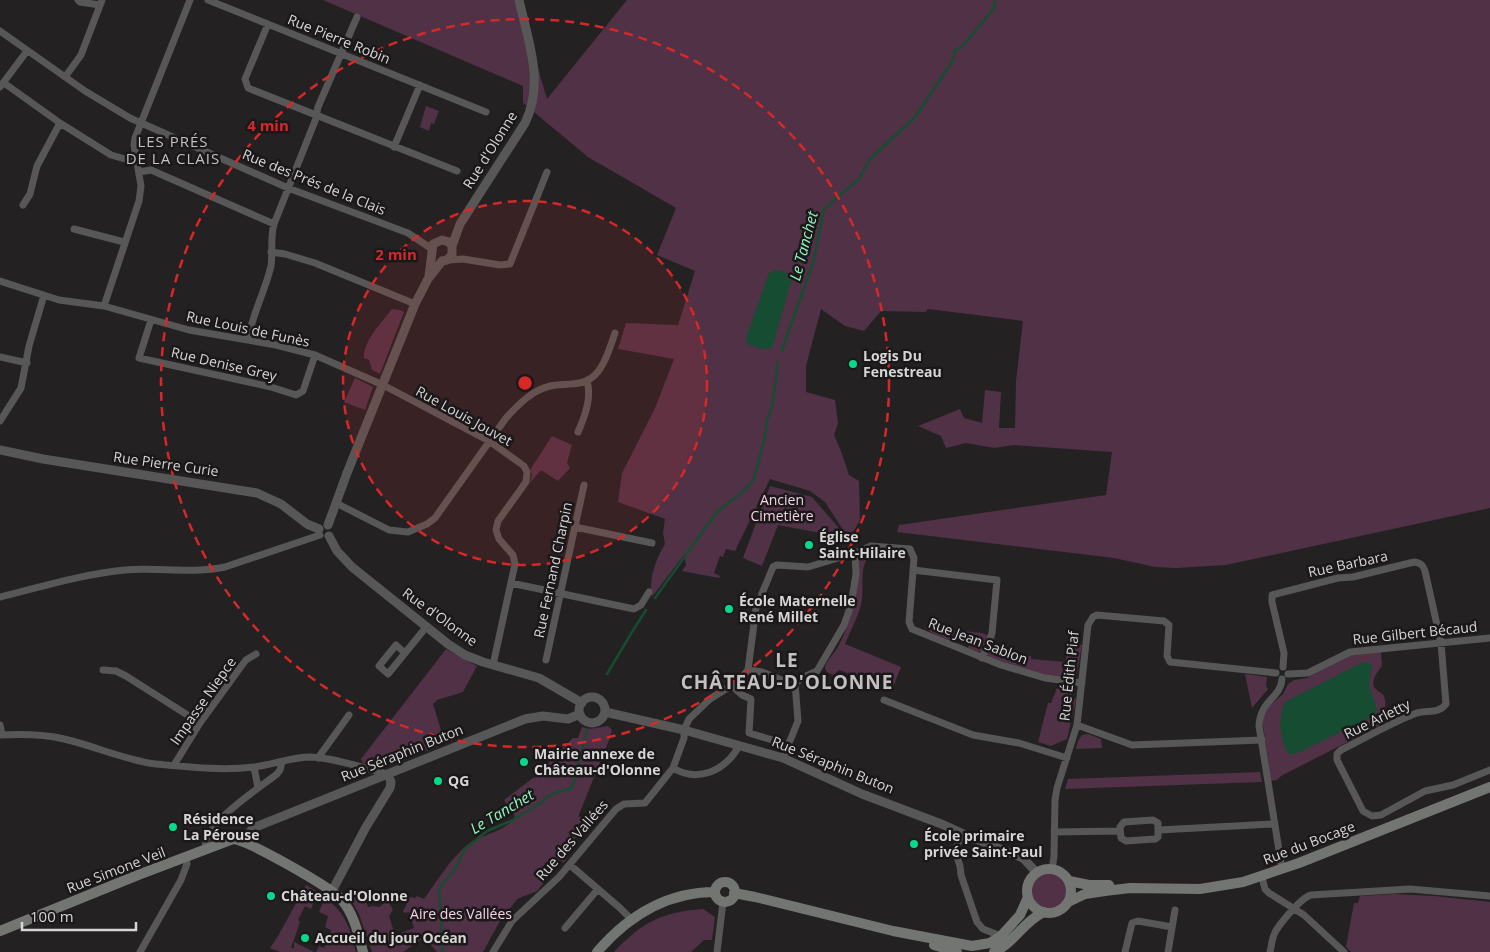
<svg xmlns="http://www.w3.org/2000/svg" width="1490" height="952" viewBox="0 0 1490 952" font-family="'Open Sans',sans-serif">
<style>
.green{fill:#513145}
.water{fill:#164c32}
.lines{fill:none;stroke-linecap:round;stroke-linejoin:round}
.stream{stroke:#164c32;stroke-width:2.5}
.minor{stroke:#565756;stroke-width:7}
.tertiary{stroke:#565756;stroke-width:9}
.secondary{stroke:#737573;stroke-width:10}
.ring{fill:none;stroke:#d62828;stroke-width:2.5;stroke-dasharray:9 6}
.poi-dot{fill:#06d98b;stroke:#1b181a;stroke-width:2}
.labels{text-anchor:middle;stroke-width:5;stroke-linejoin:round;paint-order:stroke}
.street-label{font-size:14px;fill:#d7d5d6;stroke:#1b181a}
.poi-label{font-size:14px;font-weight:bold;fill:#d7d5d6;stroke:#1b181a;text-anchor:start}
.park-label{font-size:14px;fill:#f5d1e6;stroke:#1b181a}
.neighbourhood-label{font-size:15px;letter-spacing:1px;fill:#c4c0c2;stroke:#1b181a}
.water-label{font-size:15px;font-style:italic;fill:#92f4be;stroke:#1b181a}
.district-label{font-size:19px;font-weight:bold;letter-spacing:1px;fill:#c4c0c2;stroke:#1b181a}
.centre{fill:#d62828;stroke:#1b181a;stroke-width:2.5}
.ring-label{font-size:15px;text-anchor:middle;font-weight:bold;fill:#d62828;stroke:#1b181a;stroke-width:5;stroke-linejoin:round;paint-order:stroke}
</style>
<rect width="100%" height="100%" fill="#242123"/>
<path class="green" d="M323,0H518L547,99L627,0H1490V508L1226,565L1176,568L1155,567L1114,558L897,532L899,525L1106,495L1112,452L1014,445L994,448L966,443L946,448L941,436L918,426L960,409L964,418L982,423L985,390L1001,392L999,428H1015L1016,381L1023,321L928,309L926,312L881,311L864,331L845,326L821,309L806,366V392L835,400L838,423L834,435L841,451L849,475L859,481L860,520L849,539L825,502L810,491L770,479L735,551L726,549L723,557L720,556L714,573L720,576L719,578L682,571L686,565L684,555L652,597C648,580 656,559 665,544L663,533L665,519L618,502L622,473L655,408L674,359L618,349L626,323L678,325L695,271L657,255L676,208L588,157L523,103V86Z
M426,106L439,111L434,124L431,123L429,131L420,127Z
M392,309L400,310L404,312L380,374L372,370L369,360L364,358C363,341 382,322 392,309Z
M355,378L373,387L365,410L344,402Z
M552,436L572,445L567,463L570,468L558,481L541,470L530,483L532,474L530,470Z
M770,486L812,497L838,527L836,536L778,525L762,566L743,558Z
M868,550L907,553L906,557L873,554C858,562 864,585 862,599C860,614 851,629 845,644L901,667L892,690L839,670L833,675L827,672L825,668C827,659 835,653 839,645C854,617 856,587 859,556L861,553Z
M924,627L982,633L987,635L981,651L979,652L968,648L970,642L956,637L954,642L932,633Z
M995,636L994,652L1031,656V659L1065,662L1070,643L1082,645L1077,673C1062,686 1006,663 988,657L986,654Z
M446,649L477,666L463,692L437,700L433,704L445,743L393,765L363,763L361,759Z
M1381,651L1382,666C1376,674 1368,684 1378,691C1382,694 1383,693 1384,697C1386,701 1385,706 1385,710L1389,714L1400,713V715L1281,776L1277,780L1271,781L1262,719L1267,708L1283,694L1288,684L1294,680L1307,678L1351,654Z
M1245,674L1267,677L1266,686L1268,689L1252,708Z
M1057,688L1070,689L1071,694L1076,700L1067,739L1051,746L1038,742L1048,703H1051Z
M608,726L612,730L609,740L578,817L594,815L593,825C586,831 576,835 572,844C569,852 569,857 563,863L561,860L557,866L553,865L545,881L537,891L517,899L509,910H506L483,952H437L425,939H422L403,952H372L359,914L348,895L349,893L356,895L361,890L360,895L364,896L368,907L373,906L379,907L386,902L389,903L393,910L389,916L395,935L414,928L409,912L404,913L403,911L410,897L415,898L417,896L424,899C437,881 449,861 466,846C480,833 505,834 515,816L504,800L533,778L542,776L540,771L573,738H578L582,727L589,729Z
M1088,734L1101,739L1102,748L1076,749L1078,741L1082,735Z
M1260,772L1262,782L1065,789L1068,779Z
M1031 892a18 18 0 1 1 36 0a18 18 0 1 1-36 0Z
M306,885L318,892L311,909L305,906L298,920L300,922L291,948H294V942L314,952H280L270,948L278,936Z
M1395,894L1434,896L1490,902V952H1351L1346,947L1354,903H1358L1360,896Z
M325,898C346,913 350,928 356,952H316L319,946L324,948L331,930L325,927L328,916L319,912Z
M703,909L715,917L712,940H704L691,952H614C642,922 662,912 703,909Z"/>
<path class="water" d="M776,270L785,272L792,279L772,348L761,349L747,344L746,338L769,273Z
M1368,662L1372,665L1369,685L1377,710L1373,716L1298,753L1289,754C1279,741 1278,717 1285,702L1361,663Z"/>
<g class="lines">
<path class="stream" d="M782,350L813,263L824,209L859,179L870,159L915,117L953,60L955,50L962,47L995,7L994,0
M655,598L716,513L746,489L754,479L765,436L767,419L772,408L778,362
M607,674L632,632L646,610
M443,952L439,889L455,869L465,849L487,831L511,821L539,804L552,794L572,788L587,730"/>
<path class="minor" d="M78,0L80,2L100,5
M208,0L486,112
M268,24L245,79L248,88L457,171
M0,31L85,91L130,118L288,188L408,233L432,249
M65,77L81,55L102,0
M4,83L60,123L111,155L125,159L136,157
M0,87L27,51
M394,147L420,85
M139,172L151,170L274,224
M23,205L30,194L37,166L60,123
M74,229L124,242
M271,252L285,254L315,263L415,304
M448,260L463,259L500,265L510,264L547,172
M0,281L59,300L104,306L189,330L276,345L315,355L383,385L489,441L524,466L527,472L526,482L498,521L496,530L499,539L513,555L515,564L493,665
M104,306L139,201L141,186L134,145L135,138L190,0
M151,320L139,358L271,387L296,395L303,391L315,355
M248,340C252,314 265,292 271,266C273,252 270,238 274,224L315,121L318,107L357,17
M0,357L27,363
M0,421L21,388L29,346L44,295
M578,432C585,416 592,397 587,381
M336,503L389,530L408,532L427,524L435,518L506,418C518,405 532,390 550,386C565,383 583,387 595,375C605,365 610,347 615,333
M575,527L652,543
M913,570L997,580L992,633L982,658
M511,583L634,609L641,605L649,592
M0,597C41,587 83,574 125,570C158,567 192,574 225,567L320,535
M405,653L396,645L379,666L388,674C401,658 414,642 427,626
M546,660L584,485
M1283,667L1284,653L1272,602V595L1338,578L1353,577L1414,562C1421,563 1423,565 1425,571L1441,643L1446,704C1438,715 1425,709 1414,714C1389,724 1365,738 1341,750L1337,754V760L1363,811L1372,816L1381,815L1425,791L1453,785L1490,770
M103,670L116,671L126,676L200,723
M748,670L762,672L789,683H795L804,677L817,671L844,625L851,605L856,574L855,553
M1288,674L1308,673L1350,652L1490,638
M1282,679C1281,698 1260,700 1259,726L1282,869
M732,686L742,695L751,699L749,733L789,745
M884,700L973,735L1019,743L1067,758
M0,725L2,735
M1077,725L1132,745L1262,740
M0,735C21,734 44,734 64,739C95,746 124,760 156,764C188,767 222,771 254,767C273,765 291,757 310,757C336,758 362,768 388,774
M318,758L349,715
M783,758L798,721L795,683
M174,765L200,723L240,668L246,660L256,654
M254,767L258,788
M673,768C698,783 725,771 739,746
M1153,820L1158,823V837L1155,839L1126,841L1121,838L1120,827L1124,822Z
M1159,830L1274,824
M1054,832L1120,831
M962,833L955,851L960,866L961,875L977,922L983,929L1001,936
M206,849C199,826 261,787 277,774L280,770L282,762
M570,865L620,908L631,919
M1052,870L1054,856L1055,800L1057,788L1077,725L1088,625L1093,617L1097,615L1164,621L1169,625L1167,656L1170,662L1276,673
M1262,877L1265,889L1269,893L1304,915L1344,952
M565,928L598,889
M140,952L181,880L187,864L186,858
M493,952L512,921L559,877L616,809L624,804L645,803L673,768L684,738V730L689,719L710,699L737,682L748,670L756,608L773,567L777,565L808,567L855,553L871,546L910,549L914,558L909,622L912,629L1001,665L1045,678L1082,683
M717,952L723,902
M1125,952L1132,923L1138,921L1172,927
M1168,952L1175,910
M1270,952C1272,944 1272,935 1277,929C1283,920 1302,897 1311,895L1410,889L1490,896"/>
<path class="tertiary" d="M429,276L433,244L442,240L449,242L452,246
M0,450L43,459L257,493L281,504L307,524L319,529
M328,525L347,473L415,304L428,279L442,261L447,260L452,255V246L460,224L525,123C545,82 528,41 519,0
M329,536L337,551L352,567L448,644L465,655L483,662L539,678L582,703
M579 710a13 13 0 1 1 26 0a13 13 0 1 1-26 0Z
M605,712L684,730L783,758L862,794L944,825L970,837L1023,858L1037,873
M243,841L253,828L525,719L543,716L568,719L580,714
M332,891L366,827L390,788L391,782L388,774"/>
<path class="secondary" d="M1027 891a22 22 0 1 1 44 0a22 22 0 1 1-44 0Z
M1069,881L1089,885H1109
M715 892a10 10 0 1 1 20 0a10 10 0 1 1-20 0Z
M734,893L755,897L893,931L972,946L990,943L1001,936L1020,915L1028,897
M1068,902L1085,894L1105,891L1130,888L1200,889L1243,882L1299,863L1490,787
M0,931L138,875L233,839C248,840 330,887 341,899C354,914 358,933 363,952
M934,945L957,952
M597,952C628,916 666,892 715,892
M994,952C1014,943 1024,921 1044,912"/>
</g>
<circle cx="525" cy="383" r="182" fill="#d62828" fill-opacity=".12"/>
<g class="ring">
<circle cx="525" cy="383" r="182"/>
<circle cx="525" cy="383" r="364"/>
</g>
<g class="poi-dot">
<circle cx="853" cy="364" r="5"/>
<circle cx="809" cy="545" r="5"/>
<circle cx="729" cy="609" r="5"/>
<circle cx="524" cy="762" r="5"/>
<circle cx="438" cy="781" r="5"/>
<circle cx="173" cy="827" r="5"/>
<circle cx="914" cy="844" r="5"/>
<circle cx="271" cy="896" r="5"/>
<circle cx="305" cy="938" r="5"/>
</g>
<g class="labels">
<g class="street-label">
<text transform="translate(339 39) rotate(22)" y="5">Rue Pierre Robin</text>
<text transform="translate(490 150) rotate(-58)" y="5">Rue d'Olonne</text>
<text transform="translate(314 182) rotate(22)" y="5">Rue des Prés de la Clais</text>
<text transform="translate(248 329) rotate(12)" y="5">Rue Louis de Funès</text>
<text transform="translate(224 364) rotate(13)" y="5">Rue Denise Grey</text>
<text transform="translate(464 416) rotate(29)" y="5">Rue Louis Jouvet</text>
<text transform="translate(166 464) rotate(8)" y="5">Rue Pierre Curie</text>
<text transform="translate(1348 564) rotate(-12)" y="5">Rue Barbara</text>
<text transform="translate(553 570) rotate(-78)" y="5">Rue Fernand Charpin</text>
<text transform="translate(440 617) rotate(36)" y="5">Rue d'Olonne</text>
<text transform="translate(1415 633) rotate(-6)" y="5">Rue Gilbert Bécaud</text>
<text transform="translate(978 641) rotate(21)" y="5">Rue Jean Sablon</text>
<text transform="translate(1069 676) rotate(-84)" y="5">Rue Édith Piaf</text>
<text transform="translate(203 701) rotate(-55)" y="5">Impasse Niepce</text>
<text transform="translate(1377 719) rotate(-26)" y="5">Rue Arletty</text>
<text transform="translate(402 753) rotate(-22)" y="5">Rue Séraphin Buton</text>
<text transform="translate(833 765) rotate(22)" y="5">Rue Séraphin Buton</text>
<text transform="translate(572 840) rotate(-49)" y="5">Rue des Vallées</text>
<text transform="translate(1309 843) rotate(-21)" y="5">Rue du Bocage</text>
<text transform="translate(116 870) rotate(-21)" y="5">Rue Simone Veil</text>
</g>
<g class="poi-label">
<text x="863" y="361">Logis Du<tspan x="863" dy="16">Fenestreau</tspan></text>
<text x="819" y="542">Église<tspan x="819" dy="16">Saint-Hilaire</tspan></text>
<text x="739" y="606">École Maternelle<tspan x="739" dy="16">René Millet</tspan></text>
<text x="534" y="759">Mairie annexe de<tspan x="534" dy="16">Château-d'Olonne</tspan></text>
<text x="448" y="786">QG</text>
<text x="183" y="824">Résidence<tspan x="183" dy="16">La Pérouse</tspan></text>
<text x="924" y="841">École primaire<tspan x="924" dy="16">privée Saint-Paul</tspan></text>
<text x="281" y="901">Château-d'Olonne</text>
<text x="315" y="943">Accueil du jour Océan</text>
</g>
<g class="park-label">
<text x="782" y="505">Ancien<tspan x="782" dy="16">Cimetière</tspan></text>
<text x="461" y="919">Aire des Vallées</text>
</g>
<g class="neighbourhood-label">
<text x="173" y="147">LES PRÉS<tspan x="173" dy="17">DE LA CLAIS</tspan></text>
</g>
<g class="water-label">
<text transform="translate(804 246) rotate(-75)" y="5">Le Tanchet</text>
<text transform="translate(502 812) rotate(-31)" y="5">Le Tanchet</text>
</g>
<g class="district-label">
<text x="787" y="667">LE<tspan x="787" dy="22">CHÂTEAU-D'OLONNE</tspan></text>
</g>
</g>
<circle cx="525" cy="383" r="8" class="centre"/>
<g class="ring-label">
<text x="268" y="131">4 min</text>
<text x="396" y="260">2 min</text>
</g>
<path d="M22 922v8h114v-8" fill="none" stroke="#d7d5d6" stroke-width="2.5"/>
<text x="30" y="922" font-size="15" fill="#d7d5d6" stroke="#1b181a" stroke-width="4" paint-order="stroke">100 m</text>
</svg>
